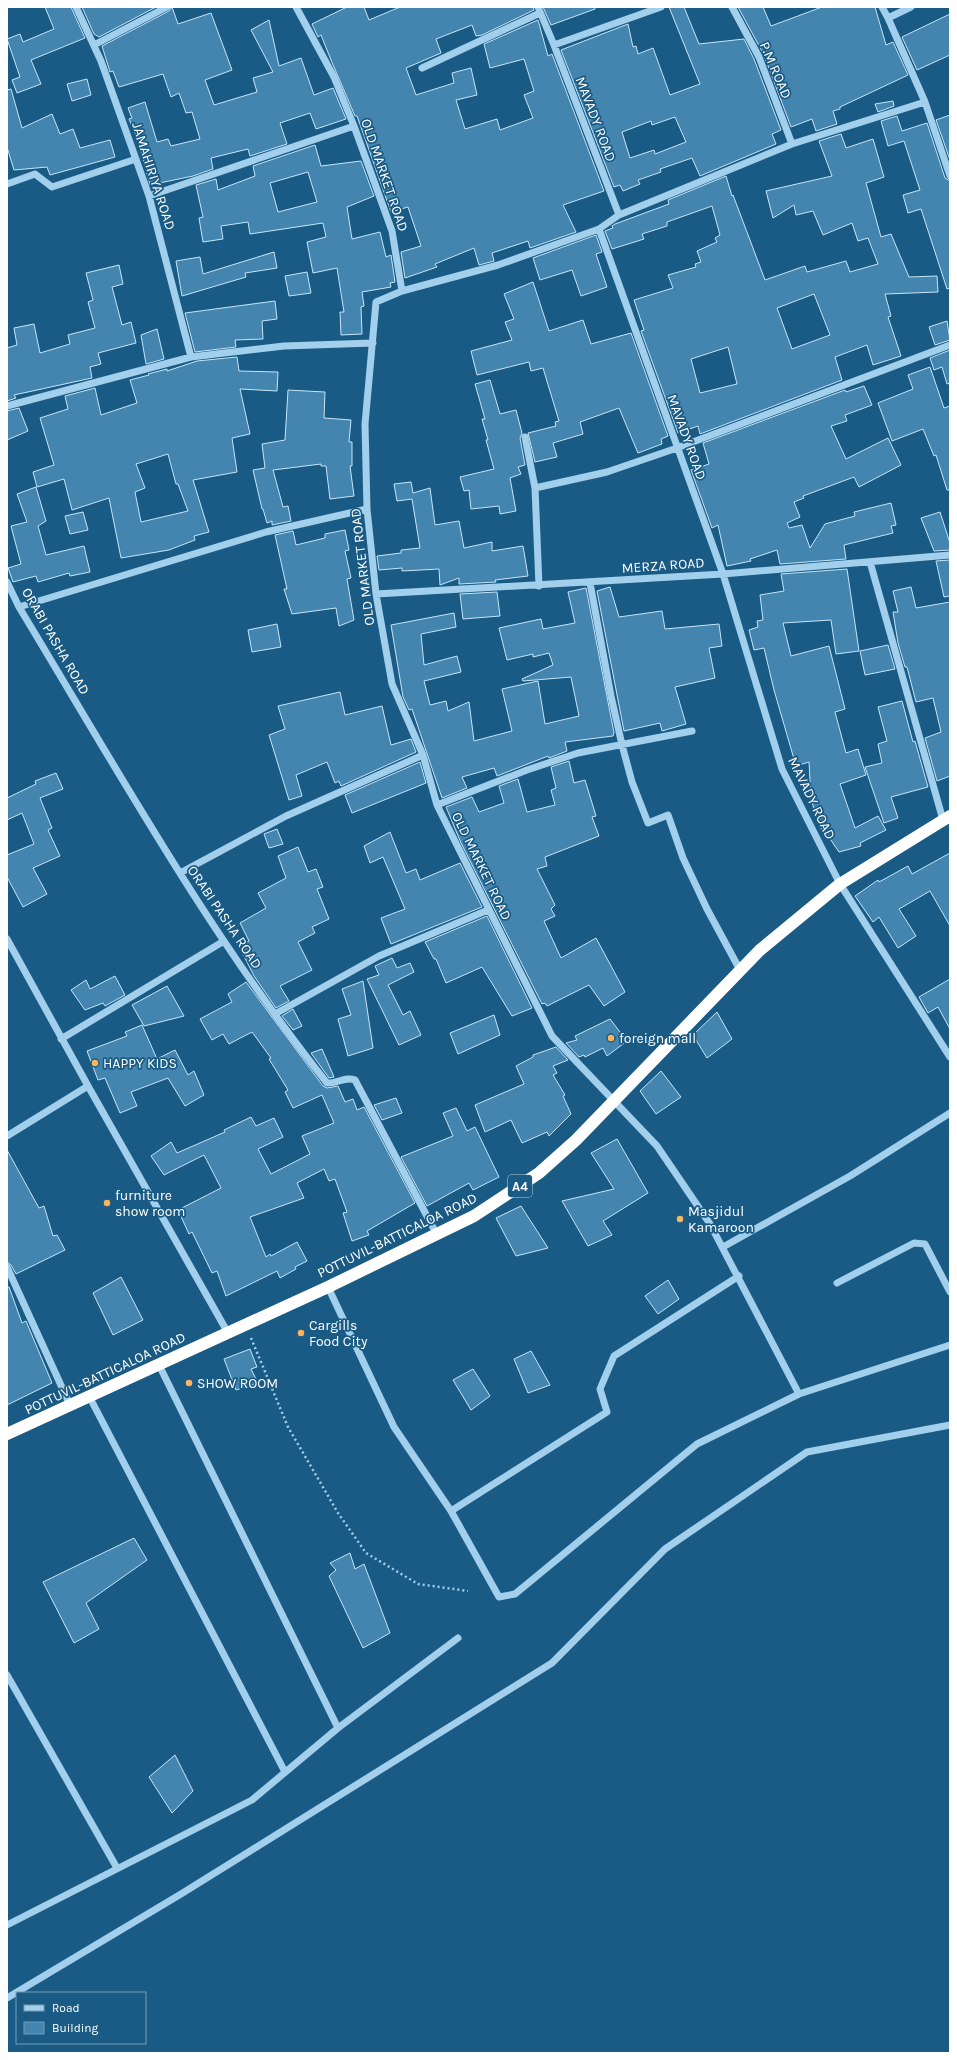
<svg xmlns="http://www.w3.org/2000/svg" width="957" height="2060" viewBox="0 0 957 2060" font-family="Karla,sans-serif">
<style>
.building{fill:#4385ae;stroke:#c6e5f9;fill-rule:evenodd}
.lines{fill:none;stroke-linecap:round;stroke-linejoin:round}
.path{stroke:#a1cfec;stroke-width:2.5;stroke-dasharray:2 3;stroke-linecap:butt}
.minor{stroke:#a1cfec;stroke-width:7}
.highway{stroke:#fff;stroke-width:12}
.poi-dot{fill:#fdb55d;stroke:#1a5b85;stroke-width:1.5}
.labels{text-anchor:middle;stroke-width:3.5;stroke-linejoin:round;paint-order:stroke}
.shield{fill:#1a5b85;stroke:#baceda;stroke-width:1}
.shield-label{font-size:13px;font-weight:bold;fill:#fff}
.street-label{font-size:14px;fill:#fff;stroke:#1a5b85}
.poi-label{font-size:14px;fill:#fff;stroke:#1a5b85;text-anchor:start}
</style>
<rect width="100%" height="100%" fill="#1a5b85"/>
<path class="building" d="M45,7H71L85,38L31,60L41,84L17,93L12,80L20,77L7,39L20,34L23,42L54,29Z
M82,7H156L99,37L94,34Z
M172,7L178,24L211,13L232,70L205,80L214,105L257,92L253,78L273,72L251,30L269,20L279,66L301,58L314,95L333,88L346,119L316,129L310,113L280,123L287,144L250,156L248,149L211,158L213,169L193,176L150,185L138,140L129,119L132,118L128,108L145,102L157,142L168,139L171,146L200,139L192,112L186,113L179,93L171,97L163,74L119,87L113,71L110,72L102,46L169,11Z
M347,7H364L369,20L400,7H533L534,10L482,35L476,36L472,25L436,39L441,53L406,68L416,95L454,83L452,73L471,68L477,95L456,100L465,129L497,119L500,130L533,118L524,95L534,91L524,59L490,68L484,44L538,20L548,56L552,54L604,191L563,205L576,232L530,248L528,241L492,253L494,261L479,265L474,248L435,264L437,267L405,278L401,252L421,246L408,207L391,212L357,116H355L331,60L321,35L318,37L312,24Z
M543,7H595V9L551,25Z
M669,7H684L699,44L744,39L754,59L781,130L772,134L776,144L700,176L692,158L660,169L661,172L638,180L640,184L623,191L620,185L614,187L561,50L628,24L633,47L636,46L638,54L653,48L670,95L700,84ZM675,117L686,142L655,154L654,150L630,158L622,132L651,121L652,125Z
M738,7H763L771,26L822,7H875L886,45L893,42L908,75L840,107V109L833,111L837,124L816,131L812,119L791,127L764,55Z
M950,14V55L917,70L902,37Z
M87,79L91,95L72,101L67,84Z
M11,89L22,128L52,114L60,134L73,129L80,148L110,140L115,157L50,175L47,167L14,170L7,147V90Z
M893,101L894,106L878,112L875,104Z
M950,115V160L936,120Z
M897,116L902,131L927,123L945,178L950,181V288L947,289L921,209L908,213L903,195L920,190L904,141L888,146L881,121Z
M841,134L846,148L873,139L884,177L866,183L881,237L891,234L909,277L937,276L938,292L885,294L891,316L888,317L901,356L873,365L867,345L835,357L842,380L700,434L698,426L678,433L641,331L644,330L634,300L673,288L668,275L696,267L695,264L701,262L697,251L717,242L715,238L720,235L712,206L667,222V226L642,234L644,239L612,249L605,231L613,228L612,226L615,224L669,204L668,200L726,176L732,196L733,195L765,280L805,266L807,272L846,261L850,272L878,264L868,238L858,241L852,223L823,235L813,211L796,215L794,205L773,218L766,191L832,176L819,141ZM814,294L830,335L792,349L777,308ZM728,347L737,384L700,393L691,359Z
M315,145L321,166L361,161L374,196L347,207L352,239L380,232L386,257L391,255L395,282L390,283L391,287L362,292L364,306L361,307L362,334L341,335L340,312H344L337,268L313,273L307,242L326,237L323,223L250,234L248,222L221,226L223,239L203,242L199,218L203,217L196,185L216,179L218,190L255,176L253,166ZM308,172L317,202L278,212L270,183Z
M596,235L602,252L596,254L607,287L581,296L572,270L540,280L533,258Z
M274,252L277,268L245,273L246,277L182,296L176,261L200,257L203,274Z
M119,265L123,284L112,287L122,325L131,322L136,343L98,353L101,364L90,367L92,378L14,395L16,398L7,401V348L17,345L14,328L34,324L40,353L70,344L68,335L95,328L88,302L93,300L86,273Z
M307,272L311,293L289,296L285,276Z
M533,282L549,331L583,320L591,344L631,333L668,436L661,439L662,444L638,453L619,408L580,422L583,434L553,443L557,457L535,462L528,433L556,426L555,422L559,421L543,368L531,371L529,362L477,375L471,351L512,340L505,322L514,319L504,294Z
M275,301L277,319L262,321L263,339L235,340L236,347L195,352L185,313Z
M947,321L950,340L935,345L929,327Z
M157,329L164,359L146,364L141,335Z
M950,350V383L947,384L942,367L934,370L930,358Z
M237,357L239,371L278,372L277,391L240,389L250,434L232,438L237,472L193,480L209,532L194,536L195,540L169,550L121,558L109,498L72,510L64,479L37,487L33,472L54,465L40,418L68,409L65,396L95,388L101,415L137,403L130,380L149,375L148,374L167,369V371L197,361ZM168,454L176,484H178L188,511L141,522L135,492L145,488L136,464Z
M930,367L944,408L950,406V490H947L936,455L934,456L923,429L892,441L878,403L913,389L908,375Z
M490,380L500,414L516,410L522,433L520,438L525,465L518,467L521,474L510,478L516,511L500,514L499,506L471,509L469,490L464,491L460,477L494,469L486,440H488L482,419H485L475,384Z
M864,386L872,405L845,415L847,421L831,426L846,459L888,438L901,465L859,487L854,477L803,496L804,498L794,502L800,517L787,523L789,528L802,525L810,548L825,524L855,516L854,512L891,503L896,525L891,526L893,533L844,545L846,559L780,564L777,550L750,559L751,561L727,566L718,525L712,528L691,470L709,464L703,443L845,390L846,392Z
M288,390L325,392L324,418L351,420L349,442H352V466H350L354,496L330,499L326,466H321V464L273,470L283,507L288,506L291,521L272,525V521L267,523L263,509H262L253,470L265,468L262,444L285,440Z
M19,408L28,431L7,440V411Z
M411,482L413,493L430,488L435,525L459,521L464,548L492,542V551L523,546L528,576L495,580L496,582L459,584V578L440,585L439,569L402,571V568L379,570L377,556L401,553V550L420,548L412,499L397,501L394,484Z
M36,487L46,521L38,526L46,555L84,546L90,572L70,576L69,573L38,582L36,576L13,582L8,568L21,564L11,526L27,522L17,494Z
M83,512L88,530L70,534L65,516Z
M940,512L950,543V550L934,551L921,518Z
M345,530L349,550L345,551L351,578L347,579L354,620L339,626L336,608L292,614L284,589H287L275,535L293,531L296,545L325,538V534Z
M950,560V596L944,597L936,561Z
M847,569L859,651L836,654L831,620L783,623L791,656L829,646L845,709L835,712L846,753L858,749L866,775L840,784L855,828L878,816L886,830L860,843L861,846L839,852L824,830L822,831L811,800L809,762L796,766L774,690L764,648L754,650L749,630L758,627L757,621L763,620L760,595L784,591L781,574Z
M610,587L619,617L662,611L665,629L719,624L722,646L709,648L715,678L675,687L686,724L662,731L660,723L624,731L597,591Z
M911,587L916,608L950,602V776L937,781L925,738L941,732L933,698L916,702L907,667H905L898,643L893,612H898L893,591Z
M586,588L614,733L613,736L565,742L567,751L549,758L548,756L497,776L494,768L462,777L467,788L442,798L412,709L409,710L403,697L391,625L454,613L456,627L421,634L424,665L457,656L461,672L424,681L430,705L446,701L448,711L469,702L474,741L512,731L502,689L538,681L545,724L579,716L571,677L523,681L522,679L553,665L549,653L533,657V654L507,660L499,628L541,619L543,629L575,623L568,592Z
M497,592L500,616L463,619L460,594Z
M277,624L281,647L252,652L248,630Z
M888,645L895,669L865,675L860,651Z
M340,692L345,715L382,706L391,745L411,739L416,752L341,786L339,781L335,783L327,762L296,775L302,796L289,800L269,735L285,729L278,706Z
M902,701L913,742L915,741L928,787L891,797L898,818L884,823L865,767L882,763L878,744L887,741L878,707Z
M569,761L574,783L585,780L596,816L592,817L599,836L545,857L547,866L537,869L555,905L551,909L555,916L544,921L561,958L596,938L625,992L604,1006L589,985L547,1006L545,1003L542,1004L461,843L446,807L472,797L479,812L504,803L499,786L518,779L527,812L555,805L551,790L556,788L551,767Z
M420,762L426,783L352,813L345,795Z
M56,773L63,789L40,798L52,828L48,830L60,856L33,868L47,894L23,907L7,877V855L34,844L22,813L7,820V798L36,784L35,781Z
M277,829L283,844L269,848L264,834Z
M390,832L406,873L416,869L420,880L460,863L482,907L391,944L381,918L405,909L383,857L370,863L364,846Z
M298,847L308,872L316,869L323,887L317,889L329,919L312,927L315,933L298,942L312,970L280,986L289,1001L276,1008L254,976L239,946L249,941L240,923L266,908L258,893L286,878L278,856Z
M950,853V926L930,891L899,909L916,936L898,948L879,917L873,922L855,896L878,880L879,882L908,866L912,874Z
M487,916L532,1008L512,1016L482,967L446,983L436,959H434L425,942Z
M392,958L397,968L410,963L414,972L388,985L403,1015L410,1011L421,1035L399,1045L367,979L379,975L375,966Z
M115,976L125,995L105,1006L103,1003L85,1010L71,990L86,980L90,989Z
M950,979V1029L938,1007L928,1013L919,997Z
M363,981L373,1048L348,1056L338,1019L351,1015L342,989Z
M246,982L323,1086L327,1088L338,1086L345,1102L353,1099L357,1110L364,1107L415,1203L367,1231L369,1235L352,1241L343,1213L347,1212L335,1179L329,1181L324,1169L297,1183L304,1198L250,1217L266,1257L270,1254L271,1256L297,1242L307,1261L295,1267L296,1269L280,1278L277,1271L226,1296L217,1271L212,1273L192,1232L189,1234L178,1210L221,1188L204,1155L164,1175L151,1156L171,1142L177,1153L225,1132L224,1130L251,1117L256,1126L274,1118L283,1137L258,1149L271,1174L310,1154L302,1136L334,1123L322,1095L293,1108L285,1092L288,1090L269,1059L271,1058L252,1032L229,1044L223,1034L212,1040L200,1019L232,1002L228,994Z
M167,986L184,1016L144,1026L132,1005Z
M293,1009L302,1026L293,1030L282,1016Z
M717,1012L732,1039L707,1058L693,1035Z
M494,1015L500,1035L458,1054L450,1033Z
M610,1019L627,1041L607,1056L603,1048L585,1057L584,1055L579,1057L566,1043L577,1040L575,1036Z
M142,1025L157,1059L175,1050L188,1075L194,1071L204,1095L185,1106L168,1078L131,1092L137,1106L120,1113L105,1078L98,1080L87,1051L127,1036L125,1032Z
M556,1047L568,1060L553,1066L557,1073L553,1075L565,1095L563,1096L571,1114L549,1136L547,1132L522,1143L511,1120L485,1132L475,1105L524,1084L516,1066L533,1057V1055Z
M322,1049L334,1077L329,1078L311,1053Z
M661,1071L681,1097L656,1114L640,1091Z
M396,1098L402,1113L382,1120L374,1105Z
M456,1108L467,1131L475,1127L499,1177L473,1190L469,1183L427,1206L401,1157L453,1136L443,1113Z
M617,1139L648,1193L603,1221L612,1235L588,1246L562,1201L614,1189L591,1153Z
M7,1150L39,1208L44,1206L53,1236L57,1235L65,1250L16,1274L11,1265L7,1262Z
M521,1206L548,1248L516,1256L496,1218Z
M121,1277L143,1320L113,1335L93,1293Z
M668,1280L679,1299L658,1314L645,1296Z
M7,1287H9L22,1323L26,1321L52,1383L7,1405Z
M250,1349L257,1367L251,1369L258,1383L236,1390L224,1359Z
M531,1351L550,1385L528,1393L514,1359Z
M473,1369L490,1396L471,1410L453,1380Z
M134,1538L147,1560L86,1603L99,1629L74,1643L43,1582Z
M350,1553L355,1569L364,1564L390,1633L363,1648L329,1576L336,1570L330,1563Z
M175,1755L193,1791L172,1813L149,1777Z"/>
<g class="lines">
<path class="path" d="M251,1338L288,1427L338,1513L366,1553L418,1584L468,1591"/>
<path class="minor" d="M76,7L101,61L149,196L191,357
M296,7L334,77L354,126L392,231L402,291L376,302L365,424L367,509L376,594L392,684L423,755L437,805L552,1036L657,1146L710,1224L799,1394
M538,7L554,45L619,215L599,229L723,574L782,769L840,884L950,1057
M732,7L759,57L792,144
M882,7L888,18L925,102L950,176
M888,18L911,7
M94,45L167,7
M554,45L661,7
M422,68L540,13
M7,184L35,174L52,187L136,159
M149,196L354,126
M619,215L792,144L925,102
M402,291L498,265L599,229
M7,406L191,357L284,346L373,343
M525,437L535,488L539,586
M535,488L607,472L677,448L950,345
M870,562L943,820
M7,582L19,607C117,769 209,935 327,1083C336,1084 346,1076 355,1080L437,1235
M590,583L611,696L622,745L632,782L648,823L668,815L683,858L707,909L740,970
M376,594L723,574L950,555
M19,607L266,532L367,509
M437,805L527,770L578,753L692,731
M180,873L286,816L423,755
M7,939L88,1086L228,1333
M275,1014L379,956L488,910
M61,1039L224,941
M7,1136L88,1086
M723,1247L850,1176L950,1113
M7,1267L70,1405
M837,1283L914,1243L925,1244L950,1292
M328,1287L394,1427L451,1511L499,1597L515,1594L697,1444L799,1394L950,1345
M159,1365L338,1728
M89,1396L285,1772
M451,1511L607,1412L600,1389L614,1356L739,1276
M7,1675L117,1868
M7,1925L252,1800L338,1728L458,1638
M7,1998L181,1894L552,1663L665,1549L807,1452L950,1425"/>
<path class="highway" d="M7,1434L328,1287L474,1216L539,1173L576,1140L760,950L840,884L950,816"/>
</g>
<g class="poi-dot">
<circle cx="611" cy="1038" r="4"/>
<circle cx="95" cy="1063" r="4"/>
<circle cx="107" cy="1203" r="4"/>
<circle cx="680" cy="1219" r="4"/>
<circle cx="301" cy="1333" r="4"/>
<circle cx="189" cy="1383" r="4"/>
</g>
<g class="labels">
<rect class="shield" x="508" y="1175" width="24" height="22" rx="3"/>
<g class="shield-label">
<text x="520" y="1191">A4</text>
</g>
<g class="street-label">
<text transform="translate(776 70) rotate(67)" y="5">P.M ROAD</text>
<text transform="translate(596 119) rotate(69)" y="5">MAVADY ROAD</text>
<text transform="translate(385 175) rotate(71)" y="5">OLD MARKET ROAD</text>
<text transform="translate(154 176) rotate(72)" y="5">JAMAHIRIYA ROAD</text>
<text transform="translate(687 437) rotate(70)" y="5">MAVADY ROAD</text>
<text transform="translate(663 565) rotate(-4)" y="5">MERZA ROAD</text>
<text transform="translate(362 567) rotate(-97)" y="5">OLD MARKET ROAD</text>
<text transform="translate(56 641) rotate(60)" y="5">ORABI PASHA ROAD</text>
<text transform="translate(812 798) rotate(64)" y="5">MAVADY ROAD</text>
<text transform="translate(482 866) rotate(64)" y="5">OLD MARKET ROAD</text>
<text transform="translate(225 917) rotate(56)" y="5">ORABI PASHA ROAD</text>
<text transform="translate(397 1235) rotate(-26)" y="5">POTTUVIL-BATTICALOA ROAD</text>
<text transform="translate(105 1373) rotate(-25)" y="5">POTTUVIL-BATTICALOA ROAD</text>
</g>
<g class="poi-label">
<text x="619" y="1043">foreign mall</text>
<text x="103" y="1068">HAPPY KIDS</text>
<text x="115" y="1200">furniture<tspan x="115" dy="16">show room</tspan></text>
<text x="688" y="1216">Masjidul<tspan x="688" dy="16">Kamaroon</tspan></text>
<text x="309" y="1330">Cargills<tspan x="309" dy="16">Food City</tspan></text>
<text x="197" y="1388">SHOW ROOM</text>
</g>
</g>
<rect width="957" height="2060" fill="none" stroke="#ffffff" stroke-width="16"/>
<rect x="16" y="1992" width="130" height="52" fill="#1a5b85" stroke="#769db6"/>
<rect x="24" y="2005" width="20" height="6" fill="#a1cfec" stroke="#769db6"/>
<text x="52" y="2012" font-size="12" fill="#ffffff">Road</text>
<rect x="24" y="2022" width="20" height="12" fill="#4385ae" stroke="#769db6"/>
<text x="52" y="2032" font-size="12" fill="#ffffff">Building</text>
</svg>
